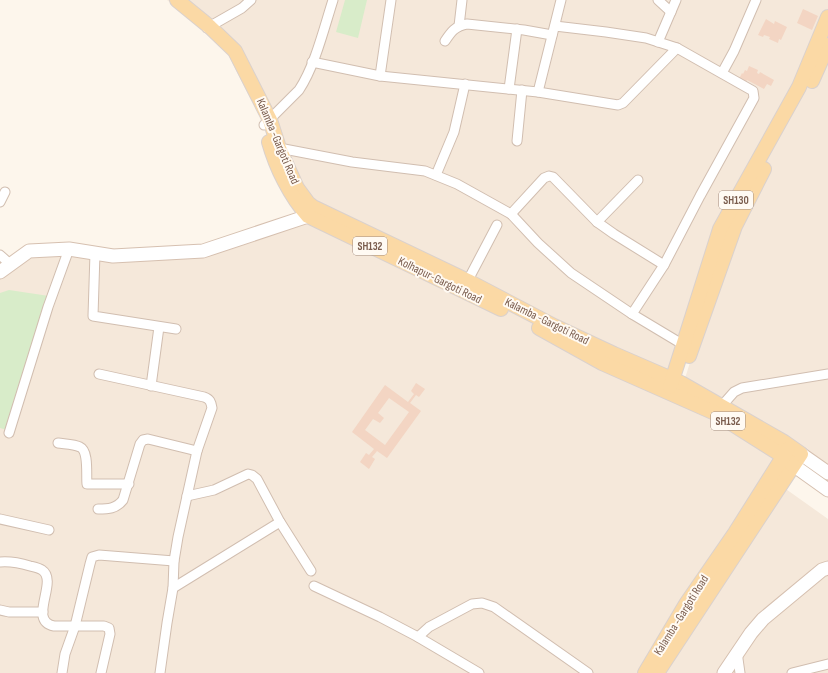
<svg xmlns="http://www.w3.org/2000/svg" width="828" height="673" font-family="'Sofia Sans Condensed',sans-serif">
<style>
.residential{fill:#f5e8da;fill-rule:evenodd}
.green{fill:#d8ecc9}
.building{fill:#f3d5c3;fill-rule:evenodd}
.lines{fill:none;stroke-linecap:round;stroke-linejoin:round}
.street-casing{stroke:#d1beb0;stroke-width:11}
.secondary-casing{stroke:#d6c0b0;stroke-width:15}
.primary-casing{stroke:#dad1cd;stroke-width:16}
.street{stroke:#fff;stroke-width:9}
.secondary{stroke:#fff;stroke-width:13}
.primary{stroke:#fbd9a5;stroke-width:14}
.labels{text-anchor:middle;stroke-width:4;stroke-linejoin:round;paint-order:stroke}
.shield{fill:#fffaf3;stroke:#a28b7f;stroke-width:1}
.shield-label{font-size:11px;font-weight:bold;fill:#7a5c4d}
.street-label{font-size:12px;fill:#7a5c4d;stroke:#fffaf3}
</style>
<rect width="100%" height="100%" fill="#fdf6ec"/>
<path class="residential" d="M 167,0 L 828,0 L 828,492 L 783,457 L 769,477 L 828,519 L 828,673 L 0,673 L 0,272 L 29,251 L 203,251 L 307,216 L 270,146 L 264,125 L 226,51 L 220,44 ZM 719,272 L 679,397 L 667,386 Z"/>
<g class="green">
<path d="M 345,0 L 367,0 L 358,38 L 336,32 Z"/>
<path d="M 9,290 L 49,296 L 7,430 L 0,428 L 0,293 Z"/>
</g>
<g class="building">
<path d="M 803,9 L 818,16 L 812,30 L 797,23 Z"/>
<path d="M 766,19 L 774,24 L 775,21 L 787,27 L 781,40 L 779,39 L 778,43 L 769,39 L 770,37 L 764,35 L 763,37 L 758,35 Z"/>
<path d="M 749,66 L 758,70 L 757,73 L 759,74 L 760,72 L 774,80 L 771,86 L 767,84 L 764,89 L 747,80 L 745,83 L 739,79 L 742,73 L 743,74 L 745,70 L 747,71 Z"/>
<path d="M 416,383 L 425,389 L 419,397 L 416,395 L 410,403 L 421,411 L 387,458 L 377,451 L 372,457 L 375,459 L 369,469 L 360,462 L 366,453 L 369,455 L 374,449 L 352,432 L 385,385 L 408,402 L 414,394 L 411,391 ZM 389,398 L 409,412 L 385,445 L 365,430 L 373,419 L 380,423 L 384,418 L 378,413 Z"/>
</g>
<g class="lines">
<defs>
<g id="street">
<path d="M 658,0 L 671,12"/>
<path d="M 459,26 L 462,0"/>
<path d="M 555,26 L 606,32 L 646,38 L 677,48"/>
<path d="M 207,28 L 242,8 L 251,0"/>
<path d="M 445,41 C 451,32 455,26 467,24 L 524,30 L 552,35"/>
<path d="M 658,42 L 676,0"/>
<path d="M 312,62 L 380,76 L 538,92 L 618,105 L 623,103 L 677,48 L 753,91 L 754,98 L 700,196 L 664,265 L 632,314 L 687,347"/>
<path d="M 722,73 L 734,51 L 756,0"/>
<path d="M 380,76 L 391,0"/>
<path d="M 509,89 L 517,29"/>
<path d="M 538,92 L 561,0"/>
<path d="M 264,125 L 299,90 C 315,66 324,28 333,0"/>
<path d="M 517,141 L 522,90"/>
<path d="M 279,148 L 352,162 L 425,171 L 457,184 L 511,214 L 538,243 L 571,273 L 632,314"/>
<path d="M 436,175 L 454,132 L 465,84"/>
<path d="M 0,202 L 5,192"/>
<path d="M 511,214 L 544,178 L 549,176 L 553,177 L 597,222 L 614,234 L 664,265"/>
<path d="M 597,222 L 638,180"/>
<path d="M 95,253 L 93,316 L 176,329"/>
<path d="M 0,255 L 10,264"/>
<path d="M 466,284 L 497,225"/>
<path d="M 99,374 L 204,397 C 210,399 211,402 212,408 L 197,451 L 178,537 L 174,561 L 173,588 L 167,623 L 160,673"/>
<path d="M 151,386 L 159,327"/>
<path d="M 719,409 L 734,392 L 742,388 L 828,374"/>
<path d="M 9,433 L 48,307 L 69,249"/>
<path d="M 58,443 C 64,444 74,444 80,447 C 89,451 86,475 87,484 L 129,484"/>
<path d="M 187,496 L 214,490 L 248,474 L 252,475 L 257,479 L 280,522 L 311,571"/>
<path d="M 98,509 C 108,509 116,509 123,500 L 140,444 L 143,440 L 148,439 L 197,451"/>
<path d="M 0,519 L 49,530"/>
<path d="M 0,562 C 11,561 20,563 30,566 C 34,567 39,568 42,570 C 59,581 27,621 54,626 L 104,626 L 109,628 L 110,634 L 101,673"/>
<path d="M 314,586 L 380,617 L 418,637 L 479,673"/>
<path d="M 173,588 L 280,522"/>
<path d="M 0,610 L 9,612 L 43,612"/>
<path d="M 418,637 L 429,627 L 472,604 L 482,603 L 494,607 L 588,673"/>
<path d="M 737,652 L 740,673"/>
<path d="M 62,673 L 65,654 L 75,626 L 90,564 L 92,557 L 99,555 L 174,561"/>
<path d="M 792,673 L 828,664"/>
</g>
<g id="secondary">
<path d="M 0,272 L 29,251 L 69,249 L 113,256 L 203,251 L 317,213"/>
<path d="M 801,454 L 828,473"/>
<path d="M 793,465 L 828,490"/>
<path d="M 724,673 L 751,633 L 763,619 L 822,570 L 828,568"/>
</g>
<g id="primary">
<path d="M 177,0 L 210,27 L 235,51 L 270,120 L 279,148 L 297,188 L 308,203 L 313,207 L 468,281 L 554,326 L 614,354 L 681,383 L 784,442 L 801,454 L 657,673"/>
<path d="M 812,81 L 828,45"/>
<path d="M 269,142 C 276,167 290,196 308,216 L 501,309"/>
<path d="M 539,328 L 602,363 L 715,413 L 783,456 L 793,465"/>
<path d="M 689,356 L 735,226 L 764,169"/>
<path d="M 670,387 L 720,229 L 799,87 L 828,17"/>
<path d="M 645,673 L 686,604 L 735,533 L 788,449"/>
</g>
</defs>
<use href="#street" class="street-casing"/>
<use href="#secondary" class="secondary-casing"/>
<use href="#primary" class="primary-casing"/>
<use href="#street" class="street"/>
<use href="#secondary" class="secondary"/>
<use href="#primary" class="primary"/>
</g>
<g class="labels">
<g class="shield">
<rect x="719" y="191" width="34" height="18" rx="3"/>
<rect x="353" y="237" width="34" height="18" rx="3"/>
<rect x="711" y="412" width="34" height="18" rx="3"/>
</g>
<g class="shield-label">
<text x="736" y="204">SH130</text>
<text x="370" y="250">SH132</text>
<text x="728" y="425">SH132</text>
</g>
<g class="street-label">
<text transform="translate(278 141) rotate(67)" y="4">Kalamba -Gargoti Road</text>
<text transform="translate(440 280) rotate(26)" y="4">Kolhapur-Gargoti Road</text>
<text transform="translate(547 321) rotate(26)" y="4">Kalamba -Gargoti Road</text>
<text transform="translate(681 615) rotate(-58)" y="4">Kalamba -Gargoti Road</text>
</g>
</g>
</svg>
